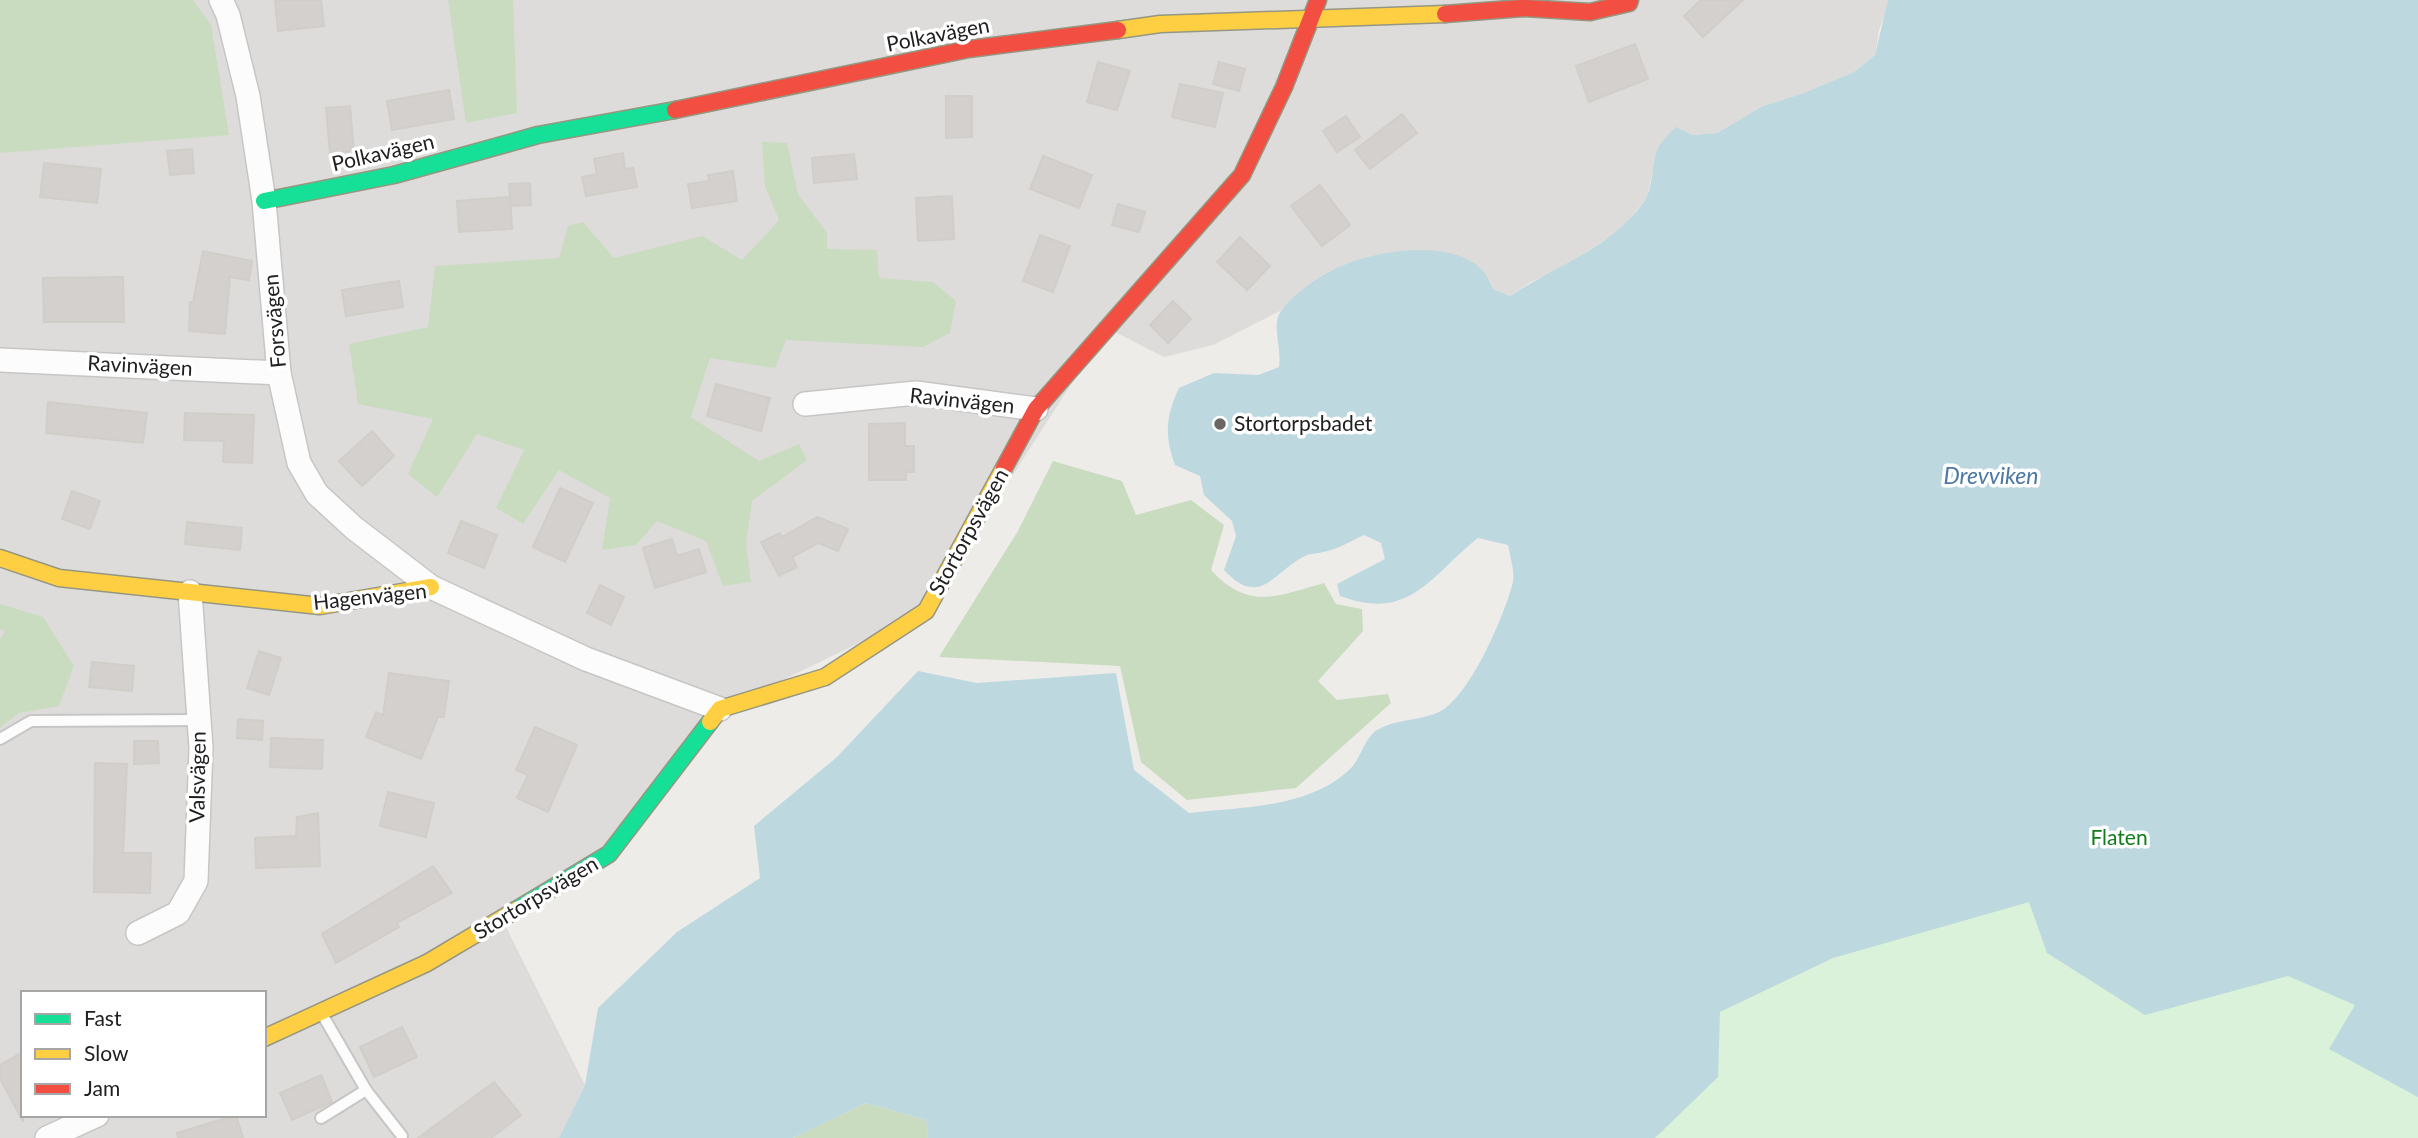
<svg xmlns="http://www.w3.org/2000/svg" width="2418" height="1138" font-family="Lato,sans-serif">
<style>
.residential{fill:#dddcda;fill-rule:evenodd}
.forest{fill:#c9dcc0}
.park{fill:#d9f2d9}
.water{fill:#bed8e0}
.building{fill:#d3d0ce;stroke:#d1ceca;stroke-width:2}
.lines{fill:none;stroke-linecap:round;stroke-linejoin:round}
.lane-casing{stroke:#c7c6c5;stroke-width:14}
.street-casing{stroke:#c7c6c5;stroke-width:26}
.fast-casing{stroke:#959782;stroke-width:19}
.slow-casing{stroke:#959782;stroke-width:19}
.jam-casing{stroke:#959782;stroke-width:19}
.lane{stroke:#fcfcfc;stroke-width:10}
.street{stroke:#fcfcfc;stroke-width:23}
.fast{stroke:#16e098;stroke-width:16}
.slow{stroke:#ffcf43;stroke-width:16}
.jam{stroke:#f24e42;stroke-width:16}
.poi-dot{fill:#686766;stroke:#fff;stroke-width:2.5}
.labels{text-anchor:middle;stroke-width:7;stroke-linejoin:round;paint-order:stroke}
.street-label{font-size:21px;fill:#202020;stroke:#fff}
.poi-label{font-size:21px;fill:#202020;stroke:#fff;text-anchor:start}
.park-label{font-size:21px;fill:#117c1b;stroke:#fff}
.water-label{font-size:23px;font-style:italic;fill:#4d78a5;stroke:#fff}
</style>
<rect width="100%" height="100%" fill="#eeece9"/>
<path class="residential" d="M 0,0 L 1888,0 L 1889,4 L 1879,30 L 1875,55 L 1854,72 L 1801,94 L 1763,106 L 1717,133 L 1692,135 L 1658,147 L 1647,197 L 1622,229 L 1560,269 L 1529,283 L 1510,296 L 1493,289 L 1490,279 L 1433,251 L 1398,253 L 1346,264 L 1324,274 L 1280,311 L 1213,345 L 1164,357 L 1107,328 L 926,611 L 720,710 L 609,854 L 502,919 L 585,1085 L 559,1138 L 0,1138 ZM 23,993 L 264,993 L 264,1115 L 23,1115 Z"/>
<g class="forest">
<path d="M 0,0 L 193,0 L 211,25 L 229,135 L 0,153 Z"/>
<path d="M 448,0 L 513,0 L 517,113 L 466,123 Z"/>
<path d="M 762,142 L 787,143 L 798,194 L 827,233 L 827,249 L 877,250 L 879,278 L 933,282 L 956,301 L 950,333 L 923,347 L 786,340 L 775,368 L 710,358 L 691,417 L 759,461 L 799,444 L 807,460 L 752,501 L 746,544 L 751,582 L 723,586 L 706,541 L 657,521 L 636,545 L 602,550 L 610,498 L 559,470 L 523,524 L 496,508 L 524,450 L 477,434 L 437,497 L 408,474 L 433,419 L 358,404 L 349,344 L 428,327 L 435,266 L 559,258 L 568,226 L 583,222 L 614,258 L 702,236 L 742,260 L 779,220 L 765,186 Z"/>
<path d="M 1053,461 L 1122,481 L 1136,515 L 1191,500 L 1224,525 L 1211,570 C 1249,611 1277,596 1324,583 L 1336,604 L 1362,609 L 1363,631 L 1318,681 L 1337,700 L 1388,694 L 1391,703 L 1296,788 L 1187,800 L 1141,762 L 1120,666 L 939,657 L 1018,531 Z"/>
<path d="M 0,604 L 43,617 L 74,666 L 59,706 L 19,713 L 0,728 L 0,640 L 5,631 L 0,629 Z"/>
<path d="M 866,1103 L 926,1120 L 928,1138 L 793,1138 Z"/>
</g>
<path class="park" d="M 2418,231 L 2418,1138 L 1235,1138 Z"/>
<path class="water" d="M 1888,0 L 2418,0 L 2418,1097 L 2329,1049 L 2355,1005 L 2288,976 L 2145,1015 L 2047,953 L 2029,902 L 1833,958 L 1720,1012 L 1718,1077 L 1655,1138 L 928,1138 L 926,1120 L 866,1103 L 793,1138 L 559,1138 L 585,1085 L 598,1008 L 677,932 L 760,878 L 754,826 L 837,757 L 918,671 L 977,683 L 1116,673 L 1134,770 L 1189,813 C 1242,807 1310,808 1350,769 C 1361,759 1364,738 1377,730 C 1396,719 1417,721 1437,713 C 1469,700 1505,614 1513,582 C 1515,572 1510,556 1508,545 L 1478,538 C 1429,577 1410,622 1340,596 L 1337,584 L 1385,559 L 1381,543 L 1364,535 C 1351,541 1338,549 1323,552 C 1318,554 1312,553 1307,555 C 1274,570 1261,610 1224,570 L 1236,536 L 1232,521 L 1204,495 L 1200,476 L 1175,465 C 1164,436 1166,415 1179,388 L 1214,373 L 1258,375 L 1279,367 C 1282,348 1271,324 1281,311 C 1295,292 1324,272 1346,264 C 1386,248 1477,235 1493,289 L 1510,296 C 1556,265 1613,248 1645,200 C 1654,185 1651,164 1658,148 C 1662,140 1670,133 1676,127 L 1692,135 L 1717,133 L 1763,106 L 1801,94 L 1854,72 L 1875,55 Z"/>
<g class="building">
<path d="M 275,0 L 321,0 L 324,26 L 278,31 Z"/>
<path d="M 1701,0 L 1743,0 L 1703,37 L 1684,16 Z"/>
<path d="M 1635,44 L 1648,79 L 1589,102 L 1576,66 Z"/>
<path d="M 1098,62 L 1130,71 L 1117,110 L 1087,102 Z"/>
<path d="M 1219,62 L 1245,69 L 1239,91 L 1213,84 Z"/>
<path d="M 1180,84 L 1223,93 L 1215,127 L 1172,117 Z"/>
<path d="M 449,90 L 454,119 L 392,130 L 387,101 Z"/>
<path d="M 946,96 L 972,96 L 972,137 L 946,138 Z"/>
<path d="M 350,106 L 354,151 L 330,153 L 326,108 Z"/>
<path d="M 1402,114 L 1417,133 L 1370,169 L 1355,150 Z"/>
<path d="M 1346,116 L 1360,137 L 1337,152 L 1323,131 Z"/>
<path d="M 192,149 L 194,173 L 170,175 L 167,151 Z"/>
<path d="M 623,153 L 625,169 L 633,168 L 637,187 L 586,196 L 582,177 L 597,174 L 594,159 Z"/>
<path d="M 854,154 L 857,179 L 814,183 L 812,158 Z"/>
<path d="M 1043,156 L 1092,175 L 1079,208 L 1030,189 Z"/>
<path d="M 44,163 L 101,169 L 97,203 L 40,197 Z"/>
<path d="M 733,171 L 737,201 L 692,208 L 688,184 L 709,181 L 708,175 Z"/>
<path d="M 530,183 L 531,205 L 511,206 L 510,198 L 512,229 L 459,232 L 457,201 L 510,197 L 509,184 Z"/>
<path d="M 1320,185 L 1350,225 L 1322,246 L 1291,206 Z"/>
<path d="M 952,196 L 954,239 L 918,241 L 916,198 Z"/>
<path d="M 1118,204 L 1145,212 L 1139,232 L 1112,225 Z"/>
<path d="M 1040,235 L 1070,246 L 1053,292 L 1023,281 Z"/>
<path d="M 1240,237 L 1270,266 L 1247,290 L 1217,262 Z"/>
<path d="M 203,251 L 252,261 L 249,280 L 230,277 L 225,334 L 189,331 L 190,302 L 193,302 Z"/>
<path d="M 123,277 L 124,322 L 44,322 L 43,278 Z"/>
<path d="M 399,281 L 403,307 L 346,316 L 342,290 Z"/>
<path d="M 1173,301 L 1191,319 L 1168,343 L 1150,325 Z"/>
<path d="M 716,384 L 770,398 L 761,431 L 707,416 Z"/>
<path d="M 48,402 L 147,413 L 143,443 L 46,433 Z"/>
<path d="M 185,413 L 254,415 L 252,463 L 223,462 L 224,441 L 184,440 Z"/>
<path d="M 905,423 L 905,446 L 914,446 L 914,472 L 906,472 L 906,480 L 869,480 L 869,424 Z"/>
<path d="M 372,431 L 394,456 L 362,486 L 339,461 Z"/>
<path d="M 560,488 L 593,503 L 565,562 L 533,547 Z"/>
<path d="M 72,491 L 100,501 L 90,529 L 62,519 Z"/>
<path d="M 817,517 L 848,529 L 838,551 L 818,543 L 792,557 L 797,567 L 779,576 L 761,542 L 780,533 L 782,537 Z"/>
<path d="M 461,521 L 497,535 L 484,568 L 448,553 Z"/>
<path d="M 187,522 L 242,528 L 240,550 L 185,544 Z"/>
<path d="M 672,539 L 677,556 L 699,549 L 706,572 L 655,588 L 643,548 Z"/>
<path d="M 600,585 L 624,597 L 611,625 L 587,613 Z"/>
<path d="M 259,651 L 281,658 L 269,695 L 247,688 Z"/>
<path d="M 92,662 L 134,666 L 132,691 L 89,687 Z"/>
<path d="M 389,673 L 449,681 L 444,717 L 438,717 L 421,759 L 366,737 L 376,712 L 383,715 Z"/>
<path d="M 238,719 L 263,721 L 262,740 L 237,738 Z"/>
<path d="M 535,727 L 577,745 L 548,812 L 517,798 L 528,775 L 516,770 Z"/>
<path d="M 271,738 L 323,740 L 322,769 L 270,767 Z"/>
<path d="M 134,741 L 158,741 L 159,763 L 134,764 Z"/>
<path d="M 95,763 L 127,764 L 123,853 L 151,853 L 150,893 L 94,892 Z"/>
<path d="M 388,792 L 434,803 L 426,837 L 380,826 Z"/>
<path d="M 318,813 L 320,866 L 256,868 L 255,838 L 296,836 L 297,817 Z"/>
<path d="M 433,866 L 452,893 L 397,923 L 399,927 L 336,963 L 322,934 Z"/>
<path d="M 402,1027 L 417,1057 L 374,1077 L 360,1047 Z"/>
<path d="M 23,1052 L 23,1122 L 0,1078 L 0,1065 Z"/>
<path d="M 321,1075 L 332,1102 L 292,1120 L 280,1093 Z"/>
<path d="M 494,1082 L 521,1115 L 491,1138 L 418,1138 Z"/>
<path d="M 236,1115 L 243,1138 L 178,1138 L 177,1133 Z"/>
</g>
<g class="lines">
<defs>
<g id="lane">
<path d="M 0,739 L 31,721 L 199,720"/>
<path d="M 322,1014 L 366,1090 L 402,1136"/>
<path d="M 321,1118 L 366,1090"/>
</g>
<g id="street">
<path d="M 221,0 L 228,15 L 248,96 L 264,201 L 279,373 L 299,463 L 317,494 L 354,528 L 431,587 L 586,659 L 720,709"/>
<path d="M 0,360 L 279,373"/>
<path d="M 805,404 L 916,393 L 1036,409"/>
<path d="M 138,933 L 178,913 L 196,881 L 201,748 L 190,592"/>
<path d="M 47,1138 L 97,1115"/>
</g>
<g id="fast">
<path d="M 264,201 L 394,175 L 538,135 L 675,110"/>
<path d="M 516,910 L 609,854 L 710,722"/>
</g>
<g id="slow">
<path d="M 1118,30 L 1160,24 L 1445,14"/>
<path d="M 0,558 L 59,578 L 320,606 L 431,587"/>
<path d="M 710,722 L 720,709 L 825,677 L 926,611 L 1004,468"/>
<path d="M 264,1038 L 427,963 L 516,910"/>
</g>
<g id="jam">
<path d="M 1445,14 L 1523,8 L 1590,12 L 1629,3 L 1630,0"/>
<path d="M 675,110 L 969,49 L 1118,30"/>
<path d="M 1004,468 L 1036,409 L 1242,175 L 1284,87 L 1318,0"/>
</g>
</defs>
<use href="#lane" class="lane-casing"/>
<use href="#street" class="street-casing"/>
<use href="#fast" class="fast-casing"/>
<use href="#slow" class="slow-casing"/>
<use href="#jam" class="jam-casing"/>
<use href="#lane" class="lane"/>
<use href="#street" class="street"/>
<use href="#fast" class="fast"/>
<use href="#slow" class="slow"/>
<use href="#jam" class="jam"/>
</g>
<circle class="poi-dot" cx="1220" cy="424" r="7"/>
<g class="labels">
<g class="street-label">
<text transform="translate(938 35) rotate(-11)" y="7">Polkavägen</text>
<text transform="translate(383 153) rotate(-13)" y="7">Polkavägen</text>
<text transform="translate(275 321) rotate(-95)" y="7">Forsvägen</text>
<text transform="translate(140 366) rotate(3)" y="7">Ravinvägen</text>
<text transform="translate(962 401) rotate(6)" y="7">Ravinvägen</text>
<text transform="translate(969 532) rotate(-61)" y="7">Stortorpsvägen</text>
<text transform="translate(370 597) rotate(-6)" y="7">Hagenvägen</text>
<text transform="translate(198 777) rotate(-89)" y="7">Valsvägen</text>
<text transform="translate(536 898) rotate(-31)" y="7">Stortorpsvägen</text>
</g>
<g class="poi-label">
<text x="1234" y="431">Stortorpsbadet</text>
</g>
<g class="park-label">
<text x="2119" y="845">Flaten</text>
</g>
<g class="water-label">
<text x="1991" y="484">Drevviken</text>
</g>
</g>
<rect x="21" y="991" width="245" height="126" fill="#ffffff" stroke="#a6a6a6" stroke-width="2"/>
<rect x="35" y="1014" width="35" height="10" fill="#16e098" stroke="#a6a6a6" stroke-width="2"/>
<text x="84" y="1026" font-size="21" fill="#202020">Fast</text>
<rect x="35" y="1049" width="35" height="10" fill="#ffcf43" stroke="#a6a6a6" stroke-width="2"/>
<text x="84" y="1061" font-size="21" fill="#202020">Slow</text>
<rect x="35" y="1084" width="35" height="10" fill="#f24e42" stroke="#a6a6a6" stroke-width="2"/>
<text x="84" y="1096" font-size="21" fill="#202020">Jam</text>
</svg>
